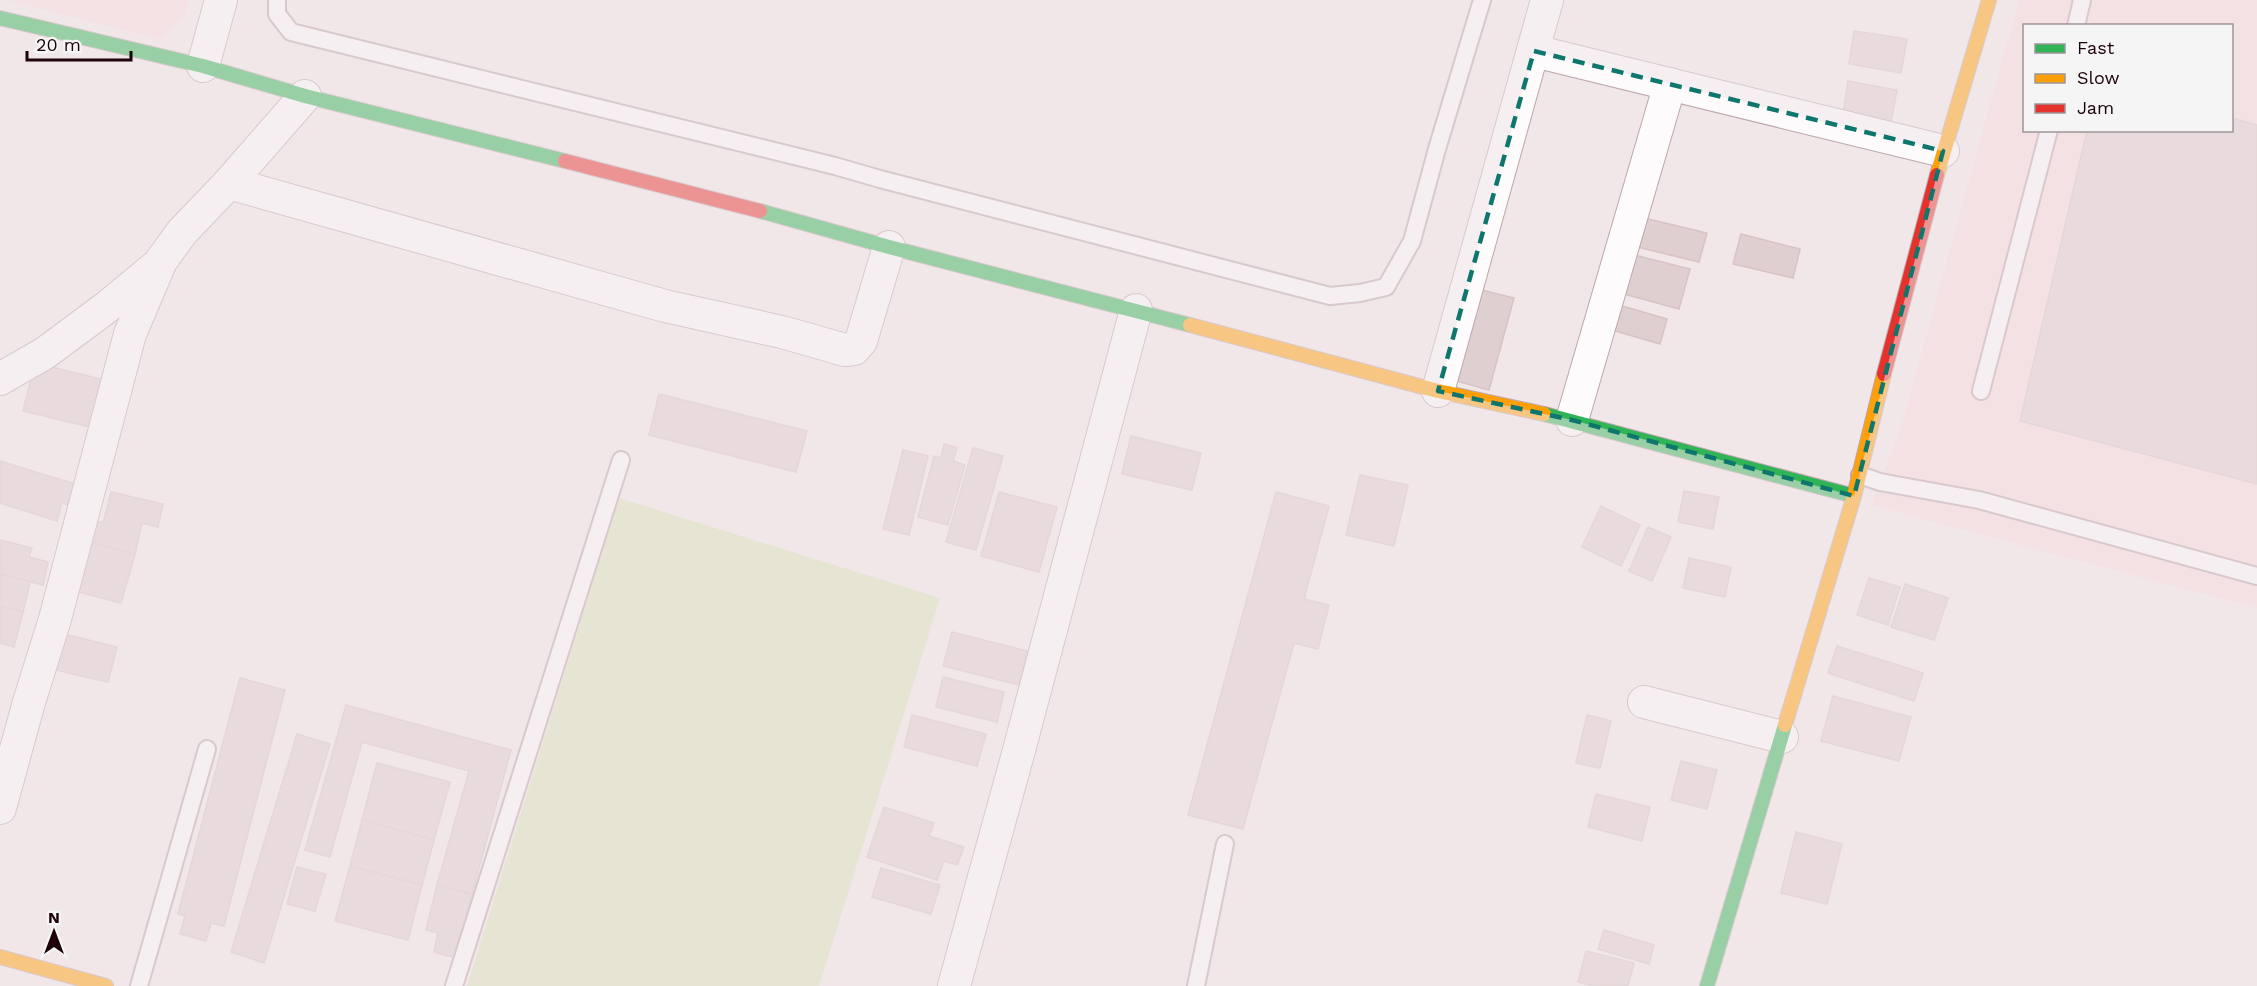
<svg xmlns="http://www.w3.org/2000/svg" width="2257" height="986" font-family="'Work Sans',sans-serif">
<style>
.built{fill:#f8dce1;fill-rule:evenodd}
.green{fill:#dae4bd}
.building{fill:#e0cfd0;stroke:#d8c3c3;stroke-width:1.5}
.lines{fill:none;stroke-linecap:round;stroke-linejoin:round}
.lane-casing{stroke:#bca7ac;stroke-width:20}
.street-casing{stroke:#bca7ac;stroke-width:34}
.fast-casing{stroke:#bca7ac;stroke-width:16}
.slow-casing{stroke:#bca7ac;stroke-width:16}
.jam-casing{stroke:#bca7ac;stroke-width:16}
.lane{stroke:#fdfbfc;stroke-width:16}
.street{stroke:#fdfbfc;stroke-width:32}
.fast{stroke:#30b455;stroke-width:14}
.slow{stroke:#ff9f0a;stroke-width:14}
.jam{stroke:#e5322d;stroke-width:14}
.marked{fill:none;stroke:#0f766e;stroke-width:4.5;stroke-dasharray:12 8;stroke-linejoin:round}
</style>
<rect width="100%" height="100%" fill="#f1e6e8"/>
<g class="built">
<path d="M 9,0 L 189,0 L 186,13 L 161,40 Z"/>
<path d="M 2019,0 L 2257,0 L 2257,608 L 1871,505 L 1901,428 ZM 2024,26 L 2232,26 L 2232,130 L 2024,130 Z"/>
</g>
<path class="green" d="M 619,498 L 940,598 L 819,986 L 467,986 Z"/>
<g class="building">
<path d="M 1854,31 L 1907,39 L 1901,73 L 1849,64 Z"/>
<path d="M 1848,81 L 1897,90 L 1891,122 L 1843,114 Z"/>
<path d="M 2232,118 L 2257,125 L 2257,484 L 2020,421 L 2087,130 L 2232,130 Z"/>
<path d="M 1644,218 L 1707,233 L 1699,262 L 1637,247 Z"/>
<path d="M 1741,234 L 1800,249 L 1793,278 L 1733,264 Z"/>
<path d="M 1634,255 L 1690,269 L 1679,309 L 1624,294 Z"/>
<path d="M 1470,287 L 1514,298 L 1489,390 L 1446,378 Z"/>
<path d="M 1612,303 L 1667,319 L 1660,344 L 1605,328 Z"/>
<path d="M 35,363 L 101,379 L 90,427 L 23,411 Z"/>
<path d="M 659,394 L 807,431 L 796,472 L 649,435 Z"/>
<path d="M 1131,436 L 1201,453 L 1192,490 L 1122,474 Z"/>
<path d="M 944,444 L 957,448 L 953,461 L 965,465 L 948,525 L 918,517 L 934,456 L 941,458 Z"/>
<path d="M 973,448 L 1003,456 L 976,550 L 946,542 Z"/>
<path d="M 903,450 L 928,456 L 909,535 L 883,529 Z"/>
<path d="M 0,461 L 75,484 L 68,505 L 62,503 L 57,521 L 0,503 Z"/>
<path d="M 1360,475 L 1408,485 L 1394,546 L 1346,535 Z"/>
<path d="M 1684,491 L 1719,497 L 1713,529 L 1678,522 Z"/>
<path d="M 111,492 L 163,504 L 158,527 L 142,523 L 135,554 L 85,541 L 90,519 L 103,523 Z"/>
<path d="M 999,492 L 1057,507 L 1039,572 L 981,556 Z"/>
<path d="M 1276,492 L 1329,506 L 1304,599 L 1329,605 L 1318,649 L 1294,643 L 1243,829 L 1188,815 Z"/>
<path d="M 1601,506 L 1640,525 L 1621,566 L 1582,547 Z"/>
<path d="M 1648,527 L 1671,537 L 1652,581 L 1629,571 Z"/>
<path d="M 0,540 L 32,548 L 29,557 L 48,562 L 43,585 L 0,574 Z"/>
<path d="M 85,541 L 135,554 L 121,603 L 71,590 Z"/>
<path d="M 1689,558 L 1731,567 L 1725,597 L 1683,588 Z"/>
<path d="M 0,574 L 30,582 L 23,612 L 0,606 Z"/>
<path d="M 1869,578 L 1900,587 L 1888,625 L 1857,615 Z"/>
<path d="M 1905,584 L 1948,598 L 1934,640 L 1891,627 Z"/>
<path d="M 0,606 L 23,612 L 14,647 L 0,643 Z"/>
<path d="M 56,632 L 117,647 L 108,682 L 47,668 Z"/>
<path d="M 952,632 L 1027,651 L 1019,685 L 943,666 Z"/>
<path d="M 1837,646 L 1923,673 L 1914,701 L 1828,673 Z"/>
<path d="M 943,677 L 1004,692 L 997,722 L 936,707 Z"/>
<path d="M 240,678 L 285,690 L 224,926 L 211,923 L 206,941 L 180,934 L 185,916 L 178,914 Z"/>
<path d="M 1833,696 L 1911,717 L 1899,761 L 1821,741 Z"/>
<path d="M 346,705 L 511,750 L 472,894 L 437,885 L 469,771 L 362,742 L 330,857 L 305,850 Z"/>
<path d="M 912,715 L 986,734 L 977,766 L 904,747 Z"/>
<path d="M 1587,715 L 1611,721 L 1600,768 L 1576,763 Z"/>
<path d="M 297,734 L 330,744 L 264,963 L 231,952 Z"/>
<path d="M 1681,761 L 1717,770 L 1707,809 L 1671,800 Z"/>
<path d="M 377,763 L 450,782 L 434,840 L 362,820 Z"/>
<path d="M 1596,794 L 1650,807 L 1642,841 L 1588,827 Z"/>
<path d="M 884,807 L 934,823 L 929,836 L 964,847 L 957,865 L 944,861 L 937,880 L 867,857 Z"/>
<path d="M 362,820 L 434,840 L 422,885 L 350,866 Z"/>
<path d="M 1796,832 L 1842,844 L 1827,904 L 1781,893 Z"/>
<path d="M 350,866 L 422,885 L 408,940 L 335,921 Z"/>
<path d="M 297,867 L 326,874 L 315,911 L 287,904 Z"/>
<path d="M 881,868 L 940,885 L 931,914 L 872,897 Z"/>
<path d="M 437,885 L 472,894 L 456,958 L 434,952 L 438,933 L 426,930 Z"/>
<path d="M 1604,930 L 1654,945 L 1649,964 L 1598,949 Z"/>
<path d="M 1586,951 L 1634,963 L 1628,986 L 1593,986 L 1578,982 Z"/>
</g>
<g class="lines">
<defs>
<g id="lane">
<path d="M 277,0 L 277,14 L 291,32 L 835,166 L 880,179 L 1330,296 L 1360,293 L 1386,287 L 1412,241 L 1437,149 L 1482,0"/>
<path d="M 2076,26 L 2082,0"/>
<path d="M 1981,391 L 2049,130"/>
<path d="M 1860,475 L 1880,482 L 1979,500 L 2257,576"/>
<path d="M 139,986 L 207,749"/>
<path d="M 454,986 L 621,460"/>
<path d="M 1196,986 L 1225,844"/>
</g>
<g id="street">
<path d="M 1534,51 L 1943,151"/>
<path d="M 203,66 L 221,0"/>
<path d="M 229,183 L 665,306 L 782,332 L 845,350 L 854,349 L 861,341 L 889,247"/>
<path d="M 0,379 L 45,353 L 107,307 L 154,268"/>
<path d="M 1438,391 L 1547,0"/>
<path d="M 1572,420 L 1670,84"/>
<path d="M 1644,702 L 1782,737"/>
<path d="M 0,808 L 29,702 L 55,619 L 130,334 L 161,261 L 182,232 L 229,183 L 305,96"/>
<path d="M 954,986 L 1018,754 L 1136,310"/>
</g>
<g id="fast">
<path d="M 0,18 L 203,66 L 305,96 L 565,161"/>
<path d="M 760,211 L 889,247 L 1190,325"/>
<path d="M 1544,414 L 1854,496"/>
<path d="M 1707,986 L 1785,725"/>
</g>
<g id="slow">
<path d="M 1937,175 L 1989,0"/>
<path d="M 1190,325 L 1438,391 L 1544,414"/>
<path d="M 1785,725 L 1854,496 L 1884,374"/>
<path d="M 0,957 L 106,986"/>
</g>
<g id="jam">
<path d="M 565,161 L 760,211"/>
<path d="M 1884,374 L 1937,175"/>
</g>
</defs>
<use href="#lane" class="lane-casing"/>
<use href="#street" class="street-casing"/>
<use href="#fast" class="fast-casing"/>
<use href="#slow" class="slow-casing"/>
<use href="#jam" class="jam-casing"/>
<use href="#lane" class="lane"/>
<use href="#street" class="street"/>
<use href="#fast" class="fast"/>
<use href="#slow" class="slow"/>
<use href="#jam" class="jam"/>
</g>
<path d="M0 0H2257V986H0ZM 1534,51 L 1943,151 L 1854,496 L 1572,420 L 1438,391 Z" fill="#f1e6e8" fill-opacity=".55" fill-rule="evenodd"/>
<path class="marked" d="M 1534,51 L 1943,151 L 1854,496 L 1572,420 L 1438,391 Z"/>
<rect x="2023" y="24" width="210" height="108" fill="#f5f5f5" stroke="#9f9497" stroke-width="1.5"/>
<rect x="2035" y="44" width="30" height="9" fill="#30b455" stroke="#9f9497" stroke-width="1.5"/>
<text x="2077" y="54" font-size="18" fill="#1e0209">Fast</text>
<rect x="2035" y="74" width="30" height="9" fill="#ff9f0a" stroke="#9f9497" stroke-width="1.5"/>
<text x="2077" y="84" font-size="18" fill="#1e0209">Slow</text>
<rect x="2035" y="104" width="30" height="9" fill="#e5322d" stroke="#9f9497" stroke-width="1.5"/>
<text x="2077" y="114" font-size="18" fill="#1e0209">Jam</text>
<g transform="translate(54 932)" stroke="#f5f5f5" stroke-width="4.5" paint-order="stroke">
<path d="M0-4.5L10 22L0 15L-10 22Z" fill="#1e0209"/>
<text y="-9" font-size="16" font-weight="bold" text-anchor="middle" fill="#1e0209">N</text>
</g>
<path d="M27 51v9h104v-9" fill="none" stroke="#1e0209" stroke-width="3"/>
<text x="36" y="51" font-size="18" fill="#1e0209" stroke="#f5f5f5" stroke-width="4.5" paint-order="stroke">20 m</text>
</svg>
